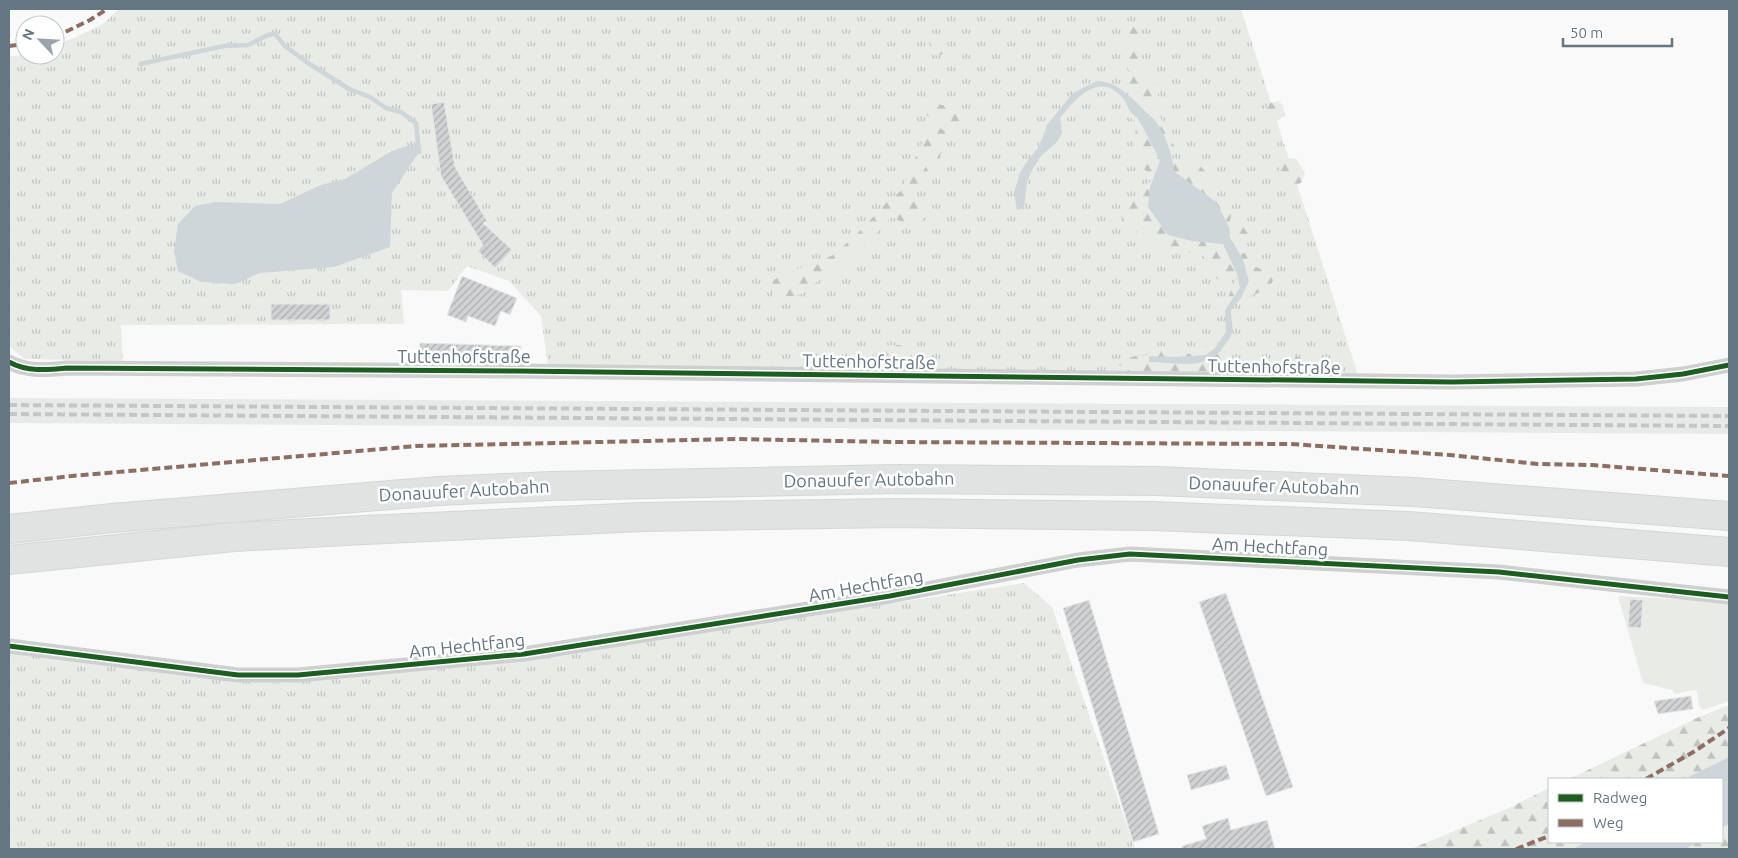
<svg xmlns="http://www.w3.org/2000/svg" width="1738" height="858" font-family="Ubuntu,sans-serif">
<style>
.built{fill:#e8e9e9}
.grass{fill:url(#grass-tufts)}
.forest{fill:url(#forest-firs)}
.park{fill:#e8ebe6}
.water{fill:#ced6d9}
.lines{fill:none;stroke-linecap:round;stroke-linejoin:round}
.stream{stroke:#ced6d9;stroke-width:4.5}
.building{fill:url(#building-hatch);stroke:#e8e8e8}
.highway-casing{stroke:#d5d6d6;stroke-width:30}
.street{stroke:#cecfd0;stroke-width:15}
.highway{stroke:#e1e2e2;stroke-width:28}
.rail{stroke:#c3c5c6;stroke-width:4;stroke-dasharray:8 4;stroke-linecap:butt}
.quiet{stroke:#8d6e63;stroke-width:4;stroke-dasharray:8 4;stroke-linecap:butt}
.cycleway-casing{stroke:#fff;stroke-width:8}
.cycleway{stroke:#1b5e20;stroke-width:5}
.labels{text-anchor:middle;stroke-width:5;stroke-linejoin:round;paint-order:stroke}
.street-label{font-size:18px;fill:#657683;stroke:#fff}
</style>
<defs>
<pattern id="grass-tufts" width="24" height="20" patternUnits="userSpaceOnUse" patternTransform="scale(1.25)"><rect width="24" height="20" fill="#e8ebe6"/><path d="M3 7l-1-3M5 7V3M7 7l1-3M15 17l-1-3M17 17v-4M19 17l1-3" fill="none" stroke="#c0c3c0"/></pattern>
<pattern id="forest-firs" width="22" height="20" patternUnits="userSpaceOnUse" patternTransform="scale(1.25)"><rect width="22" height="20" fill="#e8ebe6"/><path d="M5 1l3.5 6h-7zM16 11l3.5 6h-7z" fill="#c0c3c0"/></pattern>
<pattern id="building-hatch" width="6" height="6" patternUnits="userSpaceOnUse" patternTransform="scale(1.25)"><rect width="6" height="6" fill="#d0d2d3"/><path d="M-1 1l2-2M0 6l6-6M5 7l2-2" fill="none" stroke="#acafb1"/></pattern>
</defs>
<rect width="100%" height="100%" fill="#f9f9f9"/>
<path class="built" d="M 9,398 L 1729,407 L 1729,434 L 9,423 Z"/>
<g class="grass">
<path d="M 119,9 L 1241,9 L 1358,375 L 548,366 L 541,316 L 509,281 L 467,266 L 448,291 L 401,290 L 404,324 L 121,325 L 123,361 L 25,359 L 9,346 L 9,57 L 25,54 L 55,55 L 55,45 L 72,39 L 103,24 Z"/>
<path d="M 1024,583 L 1052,607 L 1135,849 L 9,849 L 9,652 L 208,677 L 280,683 L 444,669 L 646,641 Z"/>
</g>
<g class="forest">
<path d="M 1126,27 L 1134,27 L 1143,36 L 1142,42 L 1144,48 L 1141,55 L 1145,66 L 1136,72 L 1129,71 C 1125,62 1124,57 1129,48 C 1123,42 1121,34 1126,27 Z"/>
<path d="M 934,34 C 942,38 948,40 949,49 L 946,53 L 937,56 C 931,50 929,46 929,38 Z"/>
<path d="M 1127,74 L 1146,78 L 1159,84 L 1160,89 L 1153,108 L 1165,124 L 1171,128 L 1169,132 L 1175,149 C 1172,153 1171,157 1175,161 C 1179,160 1184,158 1187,159 C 1201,162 1215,180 1212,193 C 1221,203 1234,205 1230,221 L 1233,224 L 1239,222 L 1251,237 L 1249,242 L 1246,244 L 1236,241 L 1234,242 L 1239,252 L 1248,254 L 1247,265 C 1256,265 1268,272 1273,280 C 1269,294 1249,293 1239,303 L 1228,297 L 1237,278 L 1221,282 L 1215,277 L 1214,269 L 1221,264 C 1211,262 1210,265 1203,256 C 1196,256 1193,254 1187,252 C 1168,248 1154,256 1146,234 L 1137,233 L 1134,224 L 1122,221 L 1120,206 L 1135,200 L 1137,190 L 1143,190 L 1150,181 L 1155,183 L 1149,198 L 1145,202 L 1168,235 L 1187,240 L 1157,182 L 1146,179 L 1148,172 L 1142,168 L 1140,153 L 1134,150 C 1133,140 1137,131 1136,122 L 1124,113 L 1124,100 L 1129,93 L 1122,90 L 1124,77 Z"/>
<path d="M 928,98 L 941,105 L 949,105 L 956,109 L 960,116 L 960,125 L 954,132 L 945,132 L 948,137 L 939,158 L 927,163 L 926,167 L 931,176 L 930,187 L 921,189 L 912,185 L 906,194 C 921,205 926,201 923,222 L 912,227 L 892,217 L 866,244 L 841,267 L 813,284 L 808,290 L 796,296 L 773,297 L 771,281 L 802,267 L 808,267 L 833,255 L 856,235 L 891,198 L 901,191 L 928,129 L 940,128 L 944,131 C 942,119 931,119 923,113 Z"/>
<path d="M 1279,101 L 1283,106 L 1285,115 L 1269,127 L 1264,123 L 1262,111 L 1271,103 Z"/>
<path d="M 1289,158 L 1296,159 L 1305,173 L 1301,183 C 1282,191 1275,176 1281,160 Z"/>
<path d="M 1211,343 L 1224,344 L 1232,351 L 1229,365 L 1221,374 L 1135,373 L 1114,363 L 1138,355 L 1145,356 L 1155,348 L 1165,348 L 1172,352 L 1179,354 L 1203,353 L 1202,348 Z"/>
<path d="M 889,345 L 899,345 L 911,350 L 914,368 L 908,377 L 870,370 C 873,357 877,351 889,345 Z"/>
<path d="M 1290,355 C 1299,356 1305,359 1309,367 L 1307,373 L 1297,375 L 1285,365 L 1284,360 Z"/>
<path d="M 1729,705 L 1729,757 L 1684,779 L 1569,779 L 1699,717 Z"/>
<path d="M 1549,788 L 1549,842 L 1585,842 L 1573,849 L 1411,849 L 1509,808 Z"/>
<path d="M 1729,824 L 1729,849 L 1686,849 L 1697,842 L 1722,842 L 1722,828 Z"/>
</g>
<path class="park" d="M 1618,596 L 1729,602 L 1729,701 L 1703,710 L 1699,706 L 1697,691 L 1695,690 L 1675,694 L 1672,690 L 1643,683 Z"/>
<g class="water">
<path d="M 1097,81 C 1116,81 1130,96 1143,109 C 1147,114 1153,117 1157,123 C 1165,134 1173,157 1174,171 L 1216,202 L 1229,227 L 1230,238 L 1233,242 L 1243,260 L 1249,281 L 1241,298 L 1231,310 C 1230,318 1235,327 1231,336 C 1229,340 1226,342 1224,346 C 1208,372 1175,362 1149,362 L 1149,356 L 1174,357 L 1206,355 L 1215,348 L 1226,332 L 1225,310 L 1240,288 L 1237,274 L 1223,244 L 1192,241 L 1168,235 L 1148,207 L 1150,187 L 1160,161 C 1153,147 1146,132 1138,119 C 1136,116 1132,114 1130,111 C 1127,106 1126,101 1122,97 C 1099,71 1075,99 1060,118 L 1062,133 L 1057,142 L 1041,156 L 1032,170 L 1027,182 L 1024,208 L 1017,210 L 1014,193 L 1020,173 L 1024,166 L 1040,145 L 1047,125 L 1073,93 Z"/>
<path d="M 417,143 L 419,152 L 392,193 L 390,247 L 334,267 L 260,273 L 235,284 L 201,282 L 178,271 L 174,251 L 178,224 L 195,206 L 216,202 L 280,204 L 321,185 L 345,179 L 392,151 Z"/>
<path d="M 1729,757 L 1729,824 L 1722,828 L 1722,779 L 1684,779 Z"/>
<path d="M 1585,842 L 1697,842 L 1686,849 L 1573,849 Z"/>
</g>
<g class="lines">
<path class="stream" d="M 140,64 L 224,46 L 248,45 L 268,35 L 275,34 L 285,46 L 308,63 L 349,89 L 370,97 L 386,108 L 401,112 L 416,123 L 419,152"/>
</g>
<g class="building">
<path d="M 444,102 L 455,167 L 487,221 L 483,223 L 512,250 L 495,268 L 478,251 L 483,245 L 441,176 L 431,104 Z"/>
<path d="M 462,276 L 517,298 L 510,315 L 501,311 L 495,326 L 468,316 L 466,322 L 447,315 Z"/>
<rect x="271" y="304" width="59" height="16"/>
<path d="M 420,343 L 521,346 L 520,362 L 419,358 Z"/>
<path d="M 1226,593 L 1293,787 L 1266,796 L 1199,602 Z"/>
<path d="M 1630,599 L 1643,600 L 1641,628 L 1628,627 Z"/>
<path d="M 1089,600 L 1159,834 L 1133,842 L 1063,608 Z"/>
<path d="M 1691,696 L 1693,709 L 1658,714 L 1654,701 Z"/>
<path d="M 1226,765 L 1230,779 L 1191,790 L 1187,775 Z"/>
<path d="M 1228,818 L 1231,830 L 1267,820 L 1275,849 L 1182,849 L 1182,846 L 1206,839 L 1202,826 Z"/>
</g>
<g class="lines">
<defs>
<g id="highway">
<path d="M 9,529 L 112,518 L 439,491 L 551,486 L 897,479 L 1157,481 L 1414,492 L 1729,516"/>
<path d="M 9,560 L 234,537 L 365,530 L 642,517 L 896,513 L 1153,516 L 1408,526 L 1729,552"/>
</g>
</defs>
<use href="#highway" class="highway-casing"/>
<g class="street">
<path d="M 9,362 C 27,372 47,370 67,368 L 516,371 L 1452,382 L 1636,379 L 1683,374 L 1729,365"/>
<path d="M 9,646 L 238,675 L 298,675 L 524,654 L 890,596 L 1078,560 L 1130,554 L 1499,572 L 1729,597"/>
</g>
<use href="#highway" class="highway"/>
<g class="rail">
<path d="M 9,405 L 1729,416"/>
<path d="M 9,414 L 1729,426"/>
</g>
<g class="quiet">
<path d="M 55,37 L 90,20 L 107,9"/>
<path d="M 9,46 L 25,44"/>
<path d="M 9,483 L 72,476 L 416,446 L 738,439 L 891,442 L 1291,444 L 1450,455 L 1538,464 L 1592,465 L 1729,476"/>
<path d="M 1646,779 L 1695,751 L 1729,728"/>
<path d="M 1516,849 L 1549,836"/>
</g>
<defs>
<g id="cycleway">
<path d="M 9,362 C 27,372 47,370 67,368 L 516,371 L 1452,382 L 1636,379 L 1683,374 L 1729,365"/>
<path d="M 9,646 L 238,675 L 298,675 L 524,654 L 890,596 L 1078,560 L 1130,554 L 1499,572 L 1729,597"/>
</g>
</defs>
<use href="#cycleway" class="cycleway-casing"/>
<use href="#cycleway" class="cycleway"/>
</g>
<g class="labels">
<g class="street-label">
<text x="464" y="363">Tuttenhofstraße</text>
<text transform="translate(869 362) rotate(1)" y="6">Tuttenhofstraße</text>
<text transform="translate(1274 367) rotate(1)" y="6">Tuttenhofstraße</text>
<text transform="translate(869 480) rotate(-1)" y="6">Donauufer Autobahn</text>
<text transform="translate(1274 486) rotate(2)" y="6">Donauufer Autobahn</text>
<text transform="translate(464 491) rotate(-3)" y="6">Donauufer Autobahn</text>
<text transform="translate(1270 547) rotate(3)" y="6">Am Hechtfang</text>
<text transform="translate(866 586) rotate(-10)" y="6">Am Hechtfang</text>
<text transform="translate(467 646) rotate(-6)" y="6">Am Hechtfang</text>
</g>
</g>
<rect width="1738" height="858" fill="none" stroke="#657683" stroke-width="20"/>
<rect x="1548" y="778" width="175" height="65" fill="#ffffff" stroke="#c1c8cd"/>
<rect x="1558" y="794" width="25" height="8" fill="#1b5e20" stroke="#c1c8cd"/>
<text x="1593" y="803" font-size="15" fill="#657683">Radweg</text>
<rect x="1558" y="819" width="25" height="8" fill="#8d6e63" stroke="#c1c8cd"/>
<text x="1593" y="828" font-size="15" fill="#657683">Weg</text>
<g transform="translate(40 40) rotate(295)"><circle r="24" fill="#ffffff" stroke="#c1c8cd"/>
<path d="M0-4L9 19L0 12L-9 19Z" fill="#99a4ac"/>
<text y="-8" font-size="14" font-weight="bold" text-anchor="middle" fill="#657683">N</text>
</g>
<path d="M1563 38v8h109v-8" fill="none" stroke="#657683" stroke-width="2.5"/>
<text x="1570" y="38" font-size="15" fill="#657683" stroke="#ffffff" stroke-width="4" paint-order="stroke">50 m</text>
</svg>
